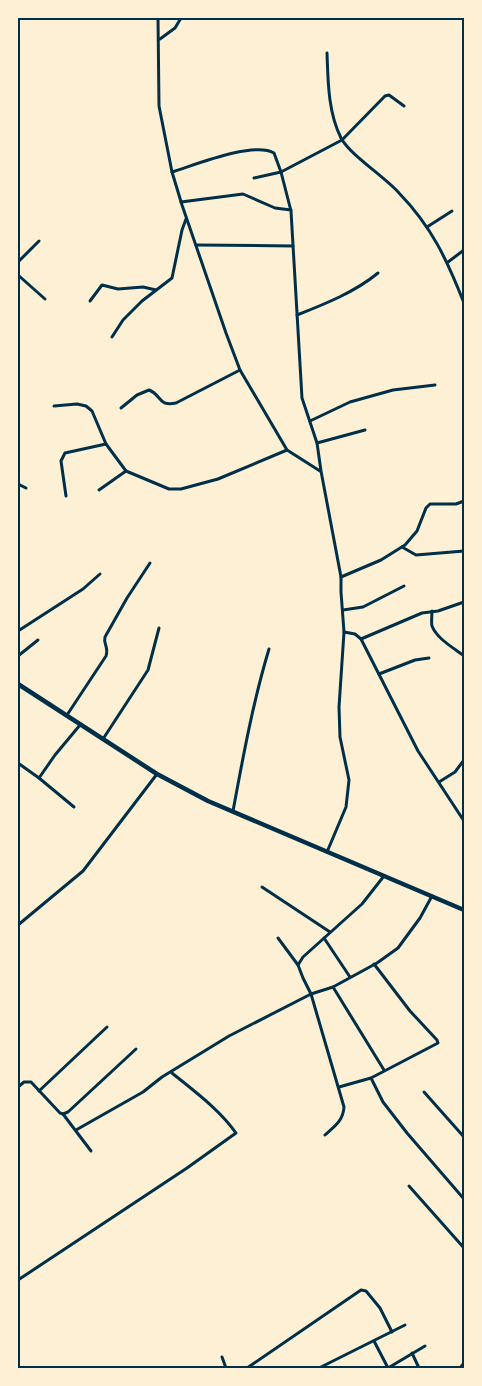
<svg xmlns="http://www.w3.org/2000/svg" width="482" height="1386" font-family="Lato,sans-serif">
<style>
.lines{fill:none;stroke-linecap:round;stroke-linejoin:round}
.minor{stroke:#003049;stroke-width:3}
.secondary{stroke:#003049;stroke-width:4.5}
.neatline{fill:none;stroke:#003049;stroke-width:2}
</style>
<rect width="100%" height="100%" fill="#fdf0d5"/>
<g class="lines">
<g class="minor">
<path d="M 158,18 L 159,106 L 172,172 L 182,205 L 226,333 L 240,370 L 287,450 L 320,471"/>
<path d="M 160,39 L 175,28 L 181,18"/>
<path d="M 327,53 C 328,81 328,112 341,138 C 350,155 385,177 399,193 C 432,227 447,260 464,303"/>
<path d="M 172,172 C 195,165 254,141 274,153 L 281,172 L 254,178"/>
<path d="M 181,202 L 243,194 L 275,208 L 291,210"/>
<path d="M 427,227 L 452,211"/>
<path d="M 196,245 L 293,246"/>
<path d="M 18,262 L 39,241"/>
<path d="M 448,262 L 464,250"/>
<path d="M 18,275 L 45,299"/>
<path d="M 90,301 L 102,285 L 118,289 L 143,287 L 156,290"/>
<path d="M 297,315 C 325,304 355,292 378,273"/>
<path d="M 112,337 L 123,320 L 142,301 L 172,278 L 182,230 L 186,219"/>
<path d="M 54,406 L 77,404 L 86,406 L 92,411 L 106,444 L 126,471 L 169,489 L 181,489 L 218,479 L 287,450"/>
<path d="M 121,408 L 137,395 L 149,390 C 162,395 158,407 176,403 L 240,370"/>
<path d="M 310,421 L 350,402 L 393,390 L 435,385"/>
<path d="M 18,423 L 18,422"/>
<path d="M 317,443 L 365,430"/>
<path d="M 18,484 L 26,488"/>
<path d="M 99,490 L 126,471"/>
<path d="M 66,496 L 61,461 L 65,453 L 106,444"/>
<path d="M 402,547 L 416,555 L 464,551"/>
<path d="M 341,577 L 381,560 L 405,545 L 417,531 L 426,508 L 430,504 L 456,504 L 464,501"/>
<path d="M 343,610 L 363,607 L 404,586"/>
<path d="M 432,611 C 432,616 431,622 432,626 C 437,639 454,648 464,656"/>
<path d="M 18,631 L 83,589 L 100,574"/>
<path d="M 344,632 L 355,634 L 361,639 L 418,751 L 464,821"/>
<path d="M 361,639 L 422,613 L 438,611 L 464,602"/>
<path d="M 18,656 L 38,640"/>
<path d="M 379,674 L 415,660 L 429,658"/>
<path d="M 67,715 L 106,656 C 109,647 103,644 105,637 L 127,598 L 150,563"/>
<path d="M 103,739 L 148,670 L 159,628"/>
<path d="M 18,763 L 39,778 L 55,755 L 80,725"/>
<path d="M 39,778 L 74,807"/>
<path d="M 439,782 L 455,772 L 464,760"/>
<path d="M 233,811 C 243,757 253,702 269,649"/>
<path d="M 327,852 L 346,807 L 349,780 L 340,737 L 339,707 L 344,632 L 341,592 L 341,577 L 321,471 L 317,443 L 302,398 L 291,211 L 281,172 L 342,140 L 385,96 L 389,95 L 404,106"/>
<path d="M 262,887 L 330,932"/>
<path d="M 18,925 L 83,871 L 157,774"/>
<path d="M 278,938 L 298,965"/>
<path d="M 324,938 L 350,977"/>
<path d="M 333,987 L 384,1070"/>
<path d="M 371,1078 L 383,1102 L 407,1133 L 464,1199"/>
<path d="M 18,1087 L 24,1082 L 31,1082 L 60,1113 L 63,1114 L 68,1112 L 136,1049"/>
<path d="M 339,1087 L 371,1078 L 438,1043 L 437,1040 L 410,1011 L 374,964"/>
<path d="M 39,1091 L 107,1027"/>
<path d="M 424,1092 L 464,1137"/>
<path d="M 63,1114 L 91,1151"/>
<path d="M 76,1130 L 143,1092 L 162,1077 L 229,1036 L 311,994 L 333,987 L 377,963 L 398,948 L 420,918 L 432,896"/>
<path d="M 325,1135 C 335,1126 343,1121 344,1107 L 311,994 L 303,978 L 298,965 L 303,957 L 362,904 L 384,876"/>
<path d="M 409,1186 L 464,1248"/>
<path d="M 18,1280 L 187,1168 L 236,1133 C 219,1109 194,1091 172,1073"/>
<path d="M 374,1341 L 388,1368 L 386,1368"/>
<path d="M 412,1353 L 419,1368"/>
<path d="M 222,1357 L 226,1368"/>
<path d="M 247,1368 L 361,1290 L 366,1291 L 380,1308 L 392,1332"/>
<path d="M 319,1368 L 405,1325"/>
<path d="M 388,1368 L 425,1346"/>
<path d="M 460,1368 L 464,1363"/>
</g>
<path class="secondary" d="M 18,684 L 157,774 L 208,801 L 464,910"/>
</g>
<rect width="482" height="1386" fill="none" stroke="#fdf0d5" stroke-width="38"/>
<rect x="19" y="19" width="444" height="1348" class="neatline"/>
</svg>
